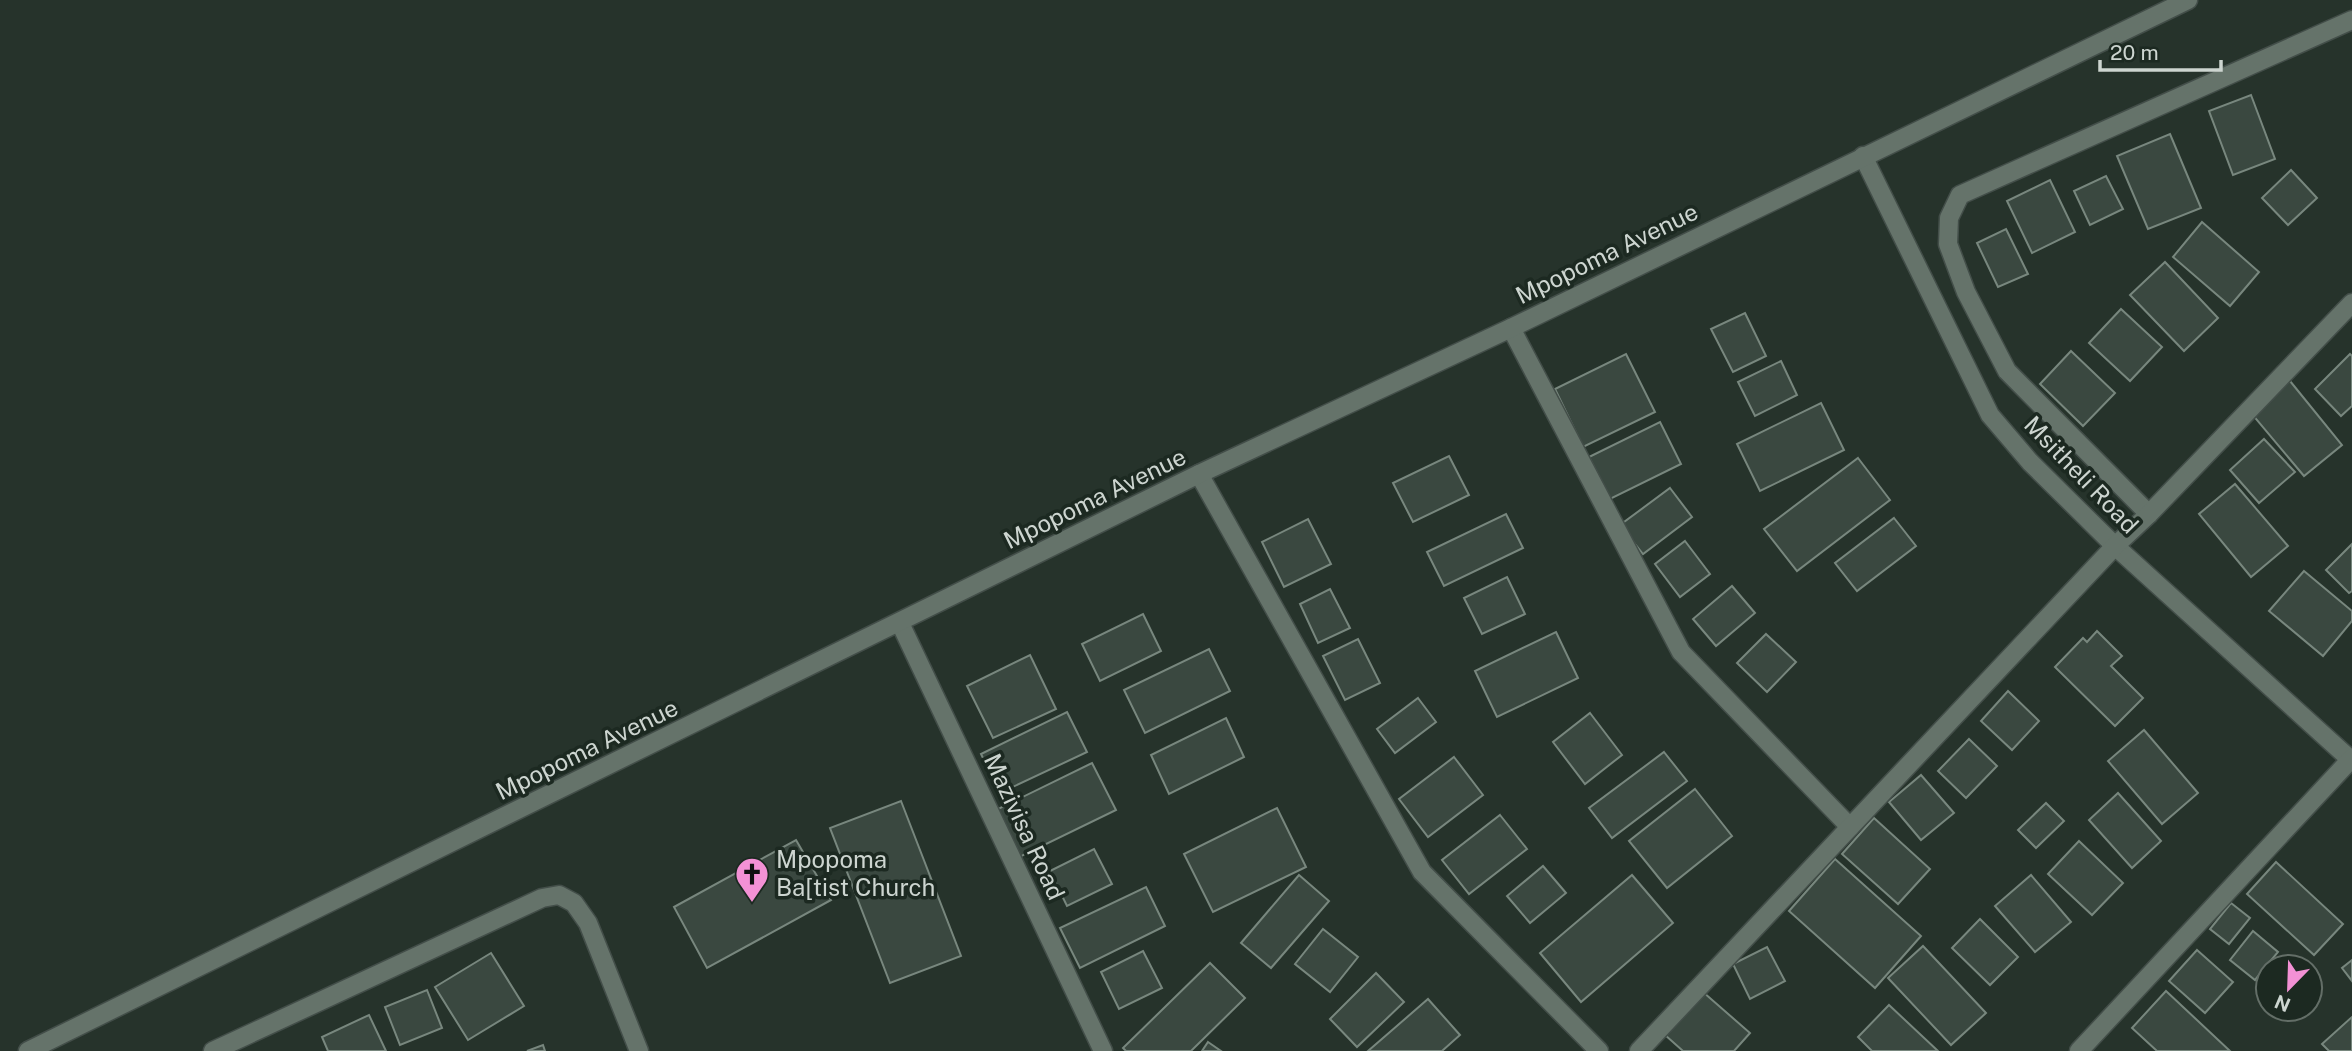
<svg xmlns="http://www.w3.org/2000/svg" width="2352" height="1051" font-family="'Public Sans',sans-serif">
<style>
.building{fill:#3a4840;stroke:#78877e;stroke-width:2}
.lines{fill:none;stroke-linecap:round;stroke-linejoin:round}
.minor-casing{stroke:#434e49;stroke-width:21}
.minor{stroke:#65736a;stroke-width:18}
.labels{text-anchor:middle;stroke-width:7;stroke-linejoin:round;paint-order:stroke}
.street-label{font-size:24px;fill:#cdd5d0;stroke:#1c2921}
.poi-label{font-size:24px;fill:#cdd5d0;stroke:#1c2921;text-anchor:start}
</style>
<rect width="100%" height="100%" fill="#26332b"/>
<g class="building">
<path d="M 2251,95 L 2275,159 L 2233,175 L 2209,111 Z"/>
<path d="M 2170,134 L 2201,208 L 2148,229 L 2117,156 Z"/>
<path d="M 2291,170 L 2317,198 L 2288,225 L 2262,198 Z"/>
<path d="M 2106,176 L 2123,209 L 2090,225 L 2074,191 Z"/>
<path d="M 2050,180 L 2075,232 L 2032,253 L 2007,201 Z"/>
<path d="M 2202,222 L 2259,272 L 2230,306 L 2173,257 Z"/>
<path d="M 2006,229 L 2028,274 L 1998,287 L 1977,243 Z"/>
<path d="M 2165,262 L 2218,318 L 2184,351 L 2130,295 Z"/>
<path d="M 2121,309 L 2162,347 L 2130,381 L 2089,343 Z"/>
<path d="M 1745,313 L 1766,356 L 1733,372 L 1711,329 Z"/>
<path d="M 2071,351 L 2115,393 L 2083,426 L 2040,384 Z"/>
<path d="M 1626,354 L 1655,412 L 1583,447 L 1555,389 Z"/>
<path d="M 2350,354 L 2352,356 L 2352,406 L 2341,416 L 2315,389 Z"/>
<path d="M 1781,361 L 1797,395 L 1755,416 L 1738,382 Z"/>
<path d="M 2290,381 L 2342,445 L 2304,476 L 2251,413 Z"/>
<path d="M 1821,403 L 1844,450 L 1760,491 L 1737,444 Z"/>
<path d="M 1660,422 L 1681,464 L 1610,499 L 1589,457 Z"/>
<path d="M 2264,439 L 2295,472 L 2259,503 L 2230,470 Z"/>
<path d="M 1449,456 L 1469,495 L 1413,522 L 1393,483 Z"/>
<path d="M 1858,458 L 1890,500 L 1797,571 L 1764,529 Z"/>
<path d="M 2235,484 L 2288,546 L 2251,577 L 2199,514 Z"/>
<path d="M 1670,488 L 1692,517 L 1643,554 L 1620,525 Z"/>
<path d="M 1506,514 L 1523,548 L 1444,586 L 1427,552 Z"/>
<path d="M 1894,518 L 1916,546 L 1857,591 L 1835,563 Z"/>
<path d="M 1308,519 L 1331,564 L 1284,587 L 1262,542 Z"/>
<path d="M 1685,541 L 1710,574 L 1680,597 L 1655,564 Z"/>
<path d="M 2352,544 L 2352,591 L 2349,593 L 2326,570 Z"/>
<path d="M 2304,571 L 2352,611 L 2352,621 L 2323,656 L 2269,611 Z"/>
<path d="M 1507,577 L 1525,614 L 1482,634 L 1464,598 Z"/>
<path d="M 1732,586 L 1755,613 L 1716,646 L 1693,619 Z"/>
<path d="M 1330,589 L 1350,628 L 1318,643 L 1300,604 Z"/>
<path d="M 1143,614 L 1161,651 L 1100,681 L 1082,644 Z"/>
<path d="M 2097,631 L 2122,656 L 2111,666 L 2143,698 L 2115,726 L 2055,667 L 2083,638 L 2087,642 Z"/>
<path d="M 1556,632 L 1578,678 L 1497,717 L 1475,671 Z"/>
<path d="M 1766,634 L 1796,662 L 1767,692 L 1737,663 Z"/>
<path d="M 1358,639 L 1380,683 L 1345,700 L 1323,656 Z"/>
<path d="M 1209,649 L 1230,691 L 1145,733 L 1124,690 Z"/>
<path d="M 1030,655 L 1056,709 L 993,738 L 967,686 Z"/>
<path d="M 2008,691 L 2039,721 L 2012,750 L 1981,721 Z"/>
<path d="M 1418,698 L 1436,722 L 1395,753 L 1377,729 Z"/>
<path d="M 1067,712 L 1087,752 L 1000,793 L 981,754 Z"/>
<path d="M 1590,713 L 1622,755 L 1585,784 L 1553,742 Z"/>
<path d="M 1226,718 L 1244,757 L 1169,794 L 1151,755 Z"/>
<path d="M 2144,730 L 2198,793 L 2162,824 L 2108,761 Z"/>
<path d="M 1969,739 L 1997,766 L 1966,798 L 1938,771 Z"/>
<path d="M 1664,752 L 1687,781 L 1612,838 L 1589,808 Z"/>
<path d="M 1454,757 L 1483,795 L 1428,837 L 1399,799 Z"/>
<path d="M 1092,763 L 1116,810 L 1015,859 L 992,812 Z"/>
<path d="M 1921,775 L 1954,813 L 1921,840 L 1889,802 Z"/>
<path d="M 1695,789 L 1732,836 L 1667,888 L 1629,841 Z"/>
<path d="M 2118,793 L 2161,841 L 2132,868 L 2089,820 Z"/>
<path d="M 901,801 L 961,956 L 890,983 L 830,828 Z"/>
<path d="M 2046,803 L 2064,821 L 2036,848 L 2018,830 Z"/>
<path d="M 1277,808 L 1306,867 L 1213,912 L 1184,854 Z"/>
<path d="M 1500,815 L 1527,849 L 1469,894 L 1442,860 Z"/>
<path d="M 1874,818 L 1930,869 L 1898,904 L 1842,854 Z"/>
<path d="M 796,840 L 831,900 L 707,968 L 674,907 Z"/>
<path d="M 2079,841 L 2123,883 L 2092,915 L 2048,874 Z"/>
<path d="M 1094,849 L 1112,884 L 1067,906 L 1050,871 Z"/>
<path d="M 1835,859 L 1921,936 L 1875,988 L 1789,911 Z"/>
<path d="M 2276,862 L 2343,924 L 2314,955 L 2247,894 Z"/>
<path d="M 1543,866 L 1566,893 L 1530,923 L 1507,896 Z"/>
<path d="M 1299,875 L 1329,901 L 1271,968 L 1241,943 Z"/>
<path d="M 1632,875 L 1673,923 L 1581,1002 L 1540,953 Z"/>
<path d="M 2031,875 L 2071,922 L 2035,952 L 1995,906 Z"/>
<path d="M 1146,887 L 1165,926 L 1080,968 L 1060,928 Z"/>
<path d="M 2231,903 L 2250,918 L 2229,944 L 2210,929 Z"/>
<path d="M 1980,919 L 2018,957 L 1990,985 L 1952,948 Z"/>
<path d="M 1323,929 L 1358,957 L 1330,992 L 1295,964 Z"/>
<path d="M 2253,931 L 2278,952 L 2255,980 L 2230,960 Z"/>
<path d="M 1923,946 L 1986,1013 L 1951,1045 L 1888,978 Z"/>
<path d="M 1767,947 L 1785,981 L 1750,999 L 1733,964 Z"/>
<path d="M 2197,950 L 2233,982 L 2205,1013 L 2169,981 Z"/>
<path d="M 1143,951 L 1162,988 L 1119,1009 L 1101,972 Z"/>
<path d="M 491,953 L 524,1006 L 468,1040 L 435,987 Z"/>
<path d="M 2352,960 L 2352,981 L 2342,968 Z"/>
<path d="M 1210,963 L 1245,998 L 1191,1051 L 1126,1051 L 1123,1048 Z"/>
<path d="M 1376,973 L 1404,1002 L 1357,1047 L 1330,1019 Z"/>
<path d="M 427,990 L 442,1028 L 400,1045 L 385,1007 Z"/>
<path d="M 2166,991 L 2230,1051 L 2157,1051 L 2132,1028 Z"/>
<path d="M 1703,992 L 1750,1033 L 1734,1051 L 1683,1051 L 1665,1035 Z"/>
<path d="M 1428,999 L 1460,1035 L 1442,1051 L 1368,1051 Z"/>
<path d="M 1889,1005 L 1938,1051 L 1872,1051 L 1858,1037 Z"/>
<path d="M 369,1015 L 386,1051 L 328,1051 L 322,1037 Z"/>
<path d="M 2352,1017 L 2352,1051 L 2329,1051 L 2322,1044 Z"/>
<path d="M 1208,1042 L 1221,1051 L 1202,1051 Z"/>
<path d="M 543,1045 L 545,1051 L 527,1051 Z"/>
</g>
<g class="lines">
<defs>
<g id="minor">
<path d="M 1863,156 L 1990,415 L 2030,462 L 2115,546 L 2352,761"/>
<path d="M 1511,328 L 1681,652 L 1850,827"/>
<path d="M 1199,474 L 1422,872 L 1599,1051"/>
<path d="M 2149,514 L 2007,371 L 1966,292 L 1948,244 L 1949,218 L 1960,195 L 2352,20"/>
<path d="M 900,623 L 1103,1051"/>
<path d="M 28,1051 L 1199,474 L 1511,328 L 2188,0"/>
<path d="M 213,1051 L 542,898 L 559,895 L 574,903 L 588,923 L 639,1051"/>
<path d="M 1639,1051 L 2115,546 L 2149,514 L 2352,303"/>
<path d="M 2079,1051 L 2352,758"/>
</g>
</defs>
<use href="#minor" class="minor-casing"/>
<use href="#minor" class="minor"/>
</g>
<defs>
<symbol id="church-pin" viewBox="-11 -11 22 30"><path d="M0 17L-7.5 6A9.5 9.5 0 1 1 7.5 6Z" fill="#f391d5" stroke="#1c2921"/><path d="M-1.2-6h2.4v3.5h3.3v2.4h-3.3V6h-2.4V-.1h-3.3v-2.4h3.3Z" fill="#111"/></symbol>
</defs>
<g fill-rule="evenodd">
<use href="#church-pin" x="733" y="855" width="38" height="52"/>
</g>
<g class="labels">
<g class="street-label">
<text transform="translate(1607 254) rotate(-26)" y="8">Mpopoma Avenue</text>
<text transform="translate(2081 475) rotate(46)" y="8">Msitheli Road</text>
<text transform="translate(1095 499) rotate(-26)" y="8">Mpopoma Avenue</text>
<text transform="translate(587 750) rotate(-26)" y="8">Mpopoma Avenue</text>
<text transform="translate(1024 827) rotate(65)" y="8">Mazivisa Road</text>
</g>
<g class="poi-label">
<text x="776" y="868">Mpopoma<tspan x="776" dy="28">Ba[tist Church</tspan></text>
</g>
</g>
<g transform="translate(2289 988) rotate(203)"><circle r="33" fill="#1c2921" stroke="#636e67" stroke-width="2"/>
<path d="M0-5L12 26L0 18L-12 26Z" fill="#f391d5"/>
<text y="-10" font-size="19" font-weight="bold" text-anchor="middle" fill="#cdd5d0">N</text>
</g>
<path d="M2100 60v10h121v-10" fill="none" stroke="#cdd5d0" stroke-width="3.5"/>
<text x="2110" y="60" font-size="21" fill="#cdd5d0" stroke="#1c2921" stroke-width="5" paint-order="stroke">20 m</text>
</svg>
